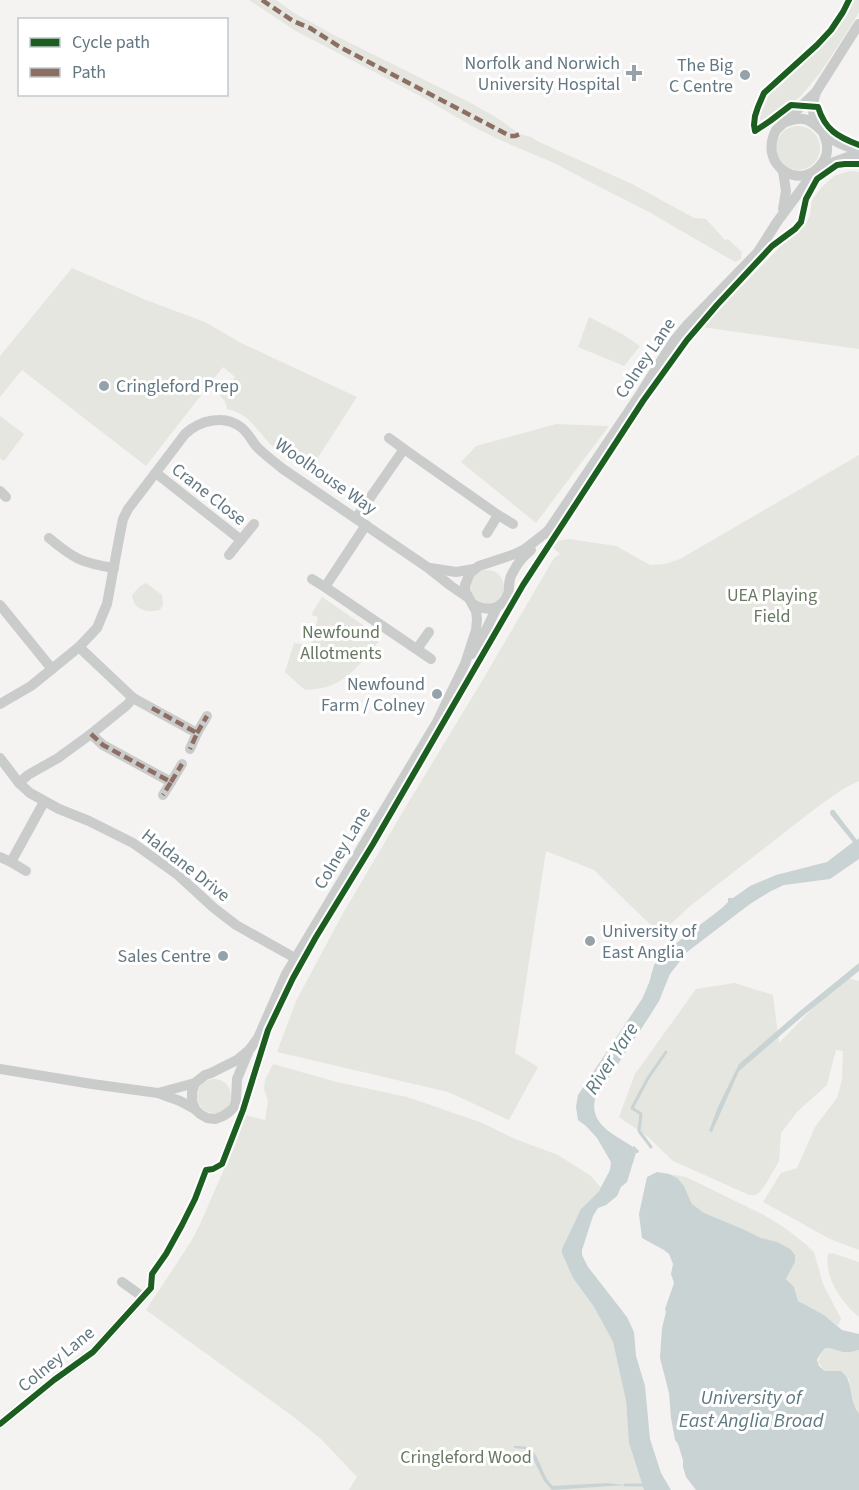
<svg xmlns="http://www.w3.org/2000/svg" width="859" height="1490" font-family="'Source Sans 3',sans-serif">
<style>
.green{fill:#e4e6df}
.water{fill:#c9d3d4}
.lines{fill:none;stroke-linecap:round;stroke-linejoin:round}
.stream{stroke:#c9d3d4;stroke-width:3}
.minor{stroke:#cacccc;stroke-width:10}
.quiet{stroke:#8d6e63;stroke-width:4.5;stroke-dasharray:9 4.5;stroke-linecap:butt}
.cycleway-casing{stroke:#fff;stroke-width:10}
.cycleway{stroke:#1b5e20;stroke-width:6}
.poi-dot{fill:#96a2a9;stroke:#fff;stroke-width:2}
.labels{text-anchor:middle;stroke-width:6;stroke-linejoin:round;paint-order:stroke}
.poi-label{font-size:18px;fill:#637782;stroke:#fff;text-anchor:end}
.street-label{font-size:18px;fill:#637782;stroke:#fff}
.park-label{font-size:18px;fill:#687962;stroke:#fff}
.water-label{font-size:20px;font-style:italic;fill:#5e797f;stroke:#fff}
</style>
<rect width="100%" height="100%" fill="#f4f3f1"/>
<g class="green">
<path d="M 249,0 L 276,0 L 296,14 L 336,36 L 465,100 L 494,116 L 520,134 L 531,137 L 537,141 L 632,184 L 694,218 L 706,219 L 725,240 L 728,239 L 742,252 L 741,259 L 735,262 L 649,212 L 592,183 L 554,163 L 500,140 L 472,126 L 422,97 L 294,30 Z"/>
<path d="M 852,0 L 859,0 L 859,12 L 851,26 L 820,73 L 800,97 L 762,124 L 759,127 C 751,92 794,74 814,53 C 829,36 841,19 852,0 Z"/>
<circle cx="798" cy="148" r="22"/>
<path d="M 850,171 L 859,172 L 859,349 L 701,327 L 779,248 L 806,224 L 810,215 L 812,200 L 821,188 L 834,176 Z"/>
<path d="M 72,268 L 146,300 L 205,322 L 241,343 L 357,397 L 308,473 C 295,464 281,455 270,444 C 256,429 248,413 227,409 L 225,401 L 220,396 L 235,377 L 223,367 L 146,466 L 22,370 L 0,397 L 0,356 Z"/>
<path d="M 589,317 L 622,334 L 640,346 L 624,366 L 578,347 Z"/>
<path d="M 0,416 L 24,434 L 4,461 L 0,458 Z"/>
<path d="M 556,424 L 609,426 L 536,523 L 461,462 L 476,446 Z"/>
<path d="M 859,455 L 859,781 L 843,789 L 820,805 L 690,906 L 660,934 L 594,870 L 546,851 L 515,1053 L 538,1067 L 509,1120 L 448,1092 L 277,1052 L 296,1001 L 342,915 L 405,808 L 482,681 L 554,558 L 560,554 L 552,547 L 558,541 L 569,539 L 616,546 L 650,565 L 665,564 L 680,559 Z"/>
<circle cx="487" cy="587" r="17"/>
<path d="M 146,583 L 162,595 L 163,605 L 160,610 C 147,613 134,611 132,595 L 140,586 Z"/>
<path d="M 322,597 L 382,638 C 367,654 352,679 329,686 C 322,689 313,689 305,690 L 285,672 L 294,643 L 311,645 L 318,617 L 311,615 Z"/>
<path d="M 843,977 L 859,981 L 859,1250 L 830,1239 L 763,1202 L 781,1173 L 797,1168 L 815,1127 L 837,1098 L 842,1080 L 843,1051 L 836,1050 L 827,1085 L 797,1112 L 781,1133 L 779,1161 L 767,1182 L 760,1192 L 755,1195 L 749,1195 L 673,1161 L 648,1137 L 619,1117 L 635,1074 L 696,989 L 735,983 L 773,995 L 779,1043 Z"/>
<path d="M 273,1064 L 337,1082 L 407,1097 L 480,1122 L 515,1139 L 558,1155 L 591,1176 L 601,1188 L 581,1209 L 573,1278 L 594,1307 L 613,1342 L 626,1401 L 629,1443 L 644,1490 L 349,1490 L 357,1477 L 322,1440 L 295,1418 L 146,1310 L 192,1240 L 200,1224 L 237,1140 L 245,1115 L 265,1120 L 268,1101 L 264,1089 L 265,1080 Z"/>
<circle cx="214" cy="1096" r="17"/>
<path d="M 669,1174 L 686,1177 L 764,1215 L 785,1228 L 803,1242 L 814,1252 L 823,1284 L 841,1319 L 838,1326 L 824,1315 L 806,1306 L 797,1300 L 795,1289 L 786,1279 L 792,1268 L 795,1258 L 777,1243 L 761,1238 L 745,1230 L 704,1214 L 692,1204 L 684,1186 Z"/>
<path d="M 832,1253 L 859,1262 L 859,1317 C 842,1303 824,1278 828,1254 Z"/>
<path d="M 828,1348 L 833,1348 L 846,1353 L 859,1350 L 859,1413 L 854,1405 L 849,1379 L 825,1371 L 818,1362 L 822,1351 Z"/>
</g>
<g class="water">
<path d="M 831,810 L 834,810 L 857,840 L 859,838 L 859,859 L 830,879 L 784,885 L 771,891 L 750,904 L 687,952 L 670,974 L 659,1001 L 649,1017 L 595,1099 C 589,1125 616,1135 633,1147 L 634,1146 L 639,1151 L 638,1153 L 636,1153 L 627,1182 L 621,1187 L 617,1196 L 606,1205 L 598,1208 L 593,1216 L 582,1250 L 582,1255 L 588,1267 L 627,1317 L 634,1332 L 636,1356 L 645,1386 L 650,1439 L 661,1473 L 671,1490 L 644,1490 L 629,1443 L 626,1401 L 613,1342 L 594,1307 L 573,1278 L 562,1253 L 562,1249 L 581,1209 L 599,1191 L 610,1170 L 611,1162 L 597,1138 L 586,1126 L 578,1120 L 576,1107 L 578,1095 L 642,999 L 649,983 L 654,965 L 666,951 L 722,908 L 728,902 L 728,898 L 733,898 L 750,886 L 776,875 L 827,862 L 853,842 L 830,814 Z"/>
<path d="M 859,963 L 859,971 L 804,1015 L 739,1071 L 712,1132 L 709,1131 L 718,1107 L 739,1064 L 800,1011 Z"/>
<path d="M 657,1172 L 669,1174 L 677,1178 L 684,1186 L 692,1204 L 704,1213 L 745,1230 L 761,1238 L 777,1242 L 790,1249 L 795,1255 L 795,1262 L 786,1279 L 794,1287 L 798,1301 L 824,1315 L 842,1330 L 859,1334 L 859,1350 C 854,1351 849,1353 843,1352 C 827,1348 826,1343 817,1360 L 819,1366 L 825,1371 L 841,1371 C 855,1382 848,1400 859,1413 L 859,1490 L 696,1490 L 686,1477 L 683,1467 L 683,1460 L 678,1444 L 675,1440 L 671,1418 L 669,1393 L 660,1358 L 662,1328 L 666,1312 L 665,1309 L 674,1283 L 671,1274 L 673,1264 L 669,1254 L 664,1250 L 642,1238 L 639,1214 L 647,1177 Z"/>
<path d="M 514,1446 C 519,1446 525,1446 529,1448 C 541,1456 541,1476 553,1486 L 607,1483 L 625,1485 L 552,1490 L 544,1481 L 530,1452 L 524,1449 L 514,1448 Z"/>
</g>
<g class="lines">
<g class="stream">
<path d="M 651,1147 L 639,1131 L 641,1114 L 632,1108 L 648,1078 L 666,1052"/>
<path d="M 625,1485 L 642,1485"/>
</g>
<g class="minor">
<path d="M 786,122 C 810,112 815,127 832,139 C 840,145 850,147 859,151"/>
<path d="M 815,124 C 812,112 812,103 816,92"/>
<path d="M 822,130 C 827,141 830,152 823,162 C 803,193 757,167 776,130 L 816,92 L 859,24"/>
<path d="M 820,167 L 848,157 L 859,156"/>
<path d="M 783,209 L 786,191 L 783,171"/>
<path d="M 389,438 L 404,449"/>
<path d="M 156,473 L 241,540 L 254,524"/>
<path d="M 0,491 L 6,497"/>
<path d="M 356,518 L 404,449 L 498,515 L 513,524"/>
<path d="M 487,533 L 498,515"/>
<path d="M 546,534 L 641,393 L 673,342 L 687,325 L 758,252 L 777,222 L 814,172"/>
<path d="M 49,538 C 74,559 82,563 114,568"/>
<path d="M 229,555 L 241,540"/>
<path d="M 430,568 L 456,572 L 474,569"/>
<path d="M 312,579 L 325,587 L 366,525"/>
<path d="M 325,587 L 431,659"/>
<path d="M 473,604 C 486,612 502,610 508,594 C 510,588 508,582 511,576 C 516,565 522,557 531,550"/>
<path d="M 0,605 L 52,669"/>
<path d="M 417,649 L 429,632"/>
<path d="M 472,654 L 480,643 L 497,607"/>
<path d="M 133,698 L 197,733 L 190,749"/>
<path d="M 0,704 L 31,686 L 79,647 L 97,628 L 107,604 L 119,539 L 123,519 L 128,509 L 185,434 C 200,420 225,414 242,428 C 248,433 252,441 257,447 C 265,455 274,462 283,469 L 427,567 L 451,586 L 467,597"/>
<path d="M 197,733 L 207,716"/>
<path d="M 91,734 L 103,745 L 171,782 L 163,795"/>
<path d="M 0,758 L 19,783 L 30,793 L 59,809 L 89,821 L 133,843 L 178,875 L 214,908 L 236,925 L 295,958"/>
<path d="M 171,782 L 182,764"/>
<path d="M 19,783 L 28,775 L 58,758 L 91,734 L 127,705 L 133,698 L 79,647"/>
<path d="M 0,857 L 11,862"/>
<path d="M 26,871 L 11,862 L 44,802"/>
<path d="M 249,1050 L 237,1060 L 211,1073 L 205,1075 L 195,1083 L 192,1092 L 192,1101 L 195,1109 L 200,1114 L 207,1118 L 215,1119 L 223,1116 L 229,1112 L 234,1107 L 236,1100 L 237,1079 L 249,1050 L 258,1038 L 286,974 L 437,722 L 465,664 L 476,630 L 477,619 L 476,611 L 465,591 L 465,585 L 470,573 L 479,566 L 515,554 L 525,549 L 548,531"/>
<path d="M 0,1069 L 92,1084 L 158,1093 L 180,1101 L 195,1109"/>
<path d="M 158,1093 L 195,1083"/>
<path d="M 122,1282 L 143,1297"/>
<path d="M 0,1424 L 54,1380 L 93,1352 L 151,1288"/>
</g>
<g class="quiet">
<path d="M 262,0 L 293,21 L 310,28 L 340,47 L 510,136 L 515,136 L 520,134"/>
<path d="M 152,708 L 197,733 L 190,749"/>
<path d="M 197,733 L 207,716"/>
<path d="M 91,734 L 103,745 L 171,782 L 163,795"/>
<path d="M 171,782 L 182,764"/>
</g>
<defs>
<g id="cycleway">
<path d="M 849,0 L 843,12 L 831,30 L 817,45 L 764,93 L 758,107 L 755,116 L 754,125 L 755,131 L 770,121 L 791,105 L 818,107 C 825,130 838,137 859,145"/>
<path d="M 0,1424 L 54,1380 L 93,1352 L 151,1288 L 152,1274 L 166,1254 L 182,1225 L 195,1199 L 206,1170 L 213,1169 L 222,1164 L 243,1110 L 268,1030 L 293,978 L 316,937 L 373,844 L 523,585 L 643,401 L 687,340 L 717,305 L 772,246 L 795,229 L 801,222 L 806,199 L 817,179 L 837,165 L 845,164 L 859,164"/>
</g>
</defs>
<use href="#cycleway" class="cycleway-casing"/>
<use href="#cycleway" class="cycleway"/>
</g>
<g class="poi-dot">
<path d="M631 64h6v6h6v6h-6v6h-6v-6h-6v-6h6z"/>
<circle cx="745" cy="75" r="6"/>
<circle cx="104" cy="386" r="6"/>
<circle cx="437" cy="694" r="6"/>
<circle cx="590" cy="941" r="6"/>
<circle cx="223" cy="956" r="6"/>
</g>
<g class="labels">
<g class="poi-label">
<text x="620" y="69">Norfolk and Norwich<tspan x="620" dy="21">University Hospital</tspan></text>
<text x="733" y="71">The Big<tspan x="733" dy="21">C Centre</tspan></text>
<text x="116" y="392" text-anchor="start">Cringleford Prep</text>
<text x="425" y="690">Newfound<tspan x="425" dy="21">Farm / Colney</tspan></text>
<text x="602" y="937" text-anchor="start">University of<tspan x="602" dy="21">East Anglia</tspan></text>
<text x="211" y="962">Sales Centre</text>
</g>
<g class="street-label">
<text transform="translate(645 358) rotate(-56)" y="6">Colney Lane</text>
<text transform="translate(326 476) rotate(35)" y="6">Woolhouse Way</text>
<text transform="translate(209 494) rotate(38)" y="6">Crane Close</text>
<text transform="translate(342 848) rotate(-59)" y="6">Colney Lane</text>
<text transform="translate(186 865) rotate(38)" y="6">Haldane Drive</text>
<text transform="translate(56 1359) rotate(-39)" y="6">Colney Lane</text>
</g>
<g class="park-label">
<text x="772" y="601">UEA Playing<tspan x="772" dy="21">Field</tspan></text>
<text x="341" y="638">Newfound<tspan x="341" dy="21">Allotments</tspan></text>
<text x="466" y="1463">Cringleford Wood</text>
</g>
<g class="water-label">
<text transform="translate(611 1058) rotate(-57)" y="7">River Yare</text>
<text x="751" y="1404">University of<tspan x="751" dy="23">East Anglia Broad</tspan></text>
</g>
</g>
<rect x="18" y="18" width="210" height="78" fill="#ffffff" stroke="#c1c9cd" stroke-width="1.5"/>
<rect x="30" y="38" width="30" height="9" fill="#1b5e20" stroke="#c1c9cd" stroke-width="1.5"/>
<text x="72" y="48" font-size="18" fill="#637782">Cycle path</text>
<rect x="30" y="68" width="30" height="9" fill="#8d6e63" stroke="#c1c9cd" stroke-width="1.5"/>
<text x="72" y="78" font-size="18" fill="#637782">Path</text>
</svg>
